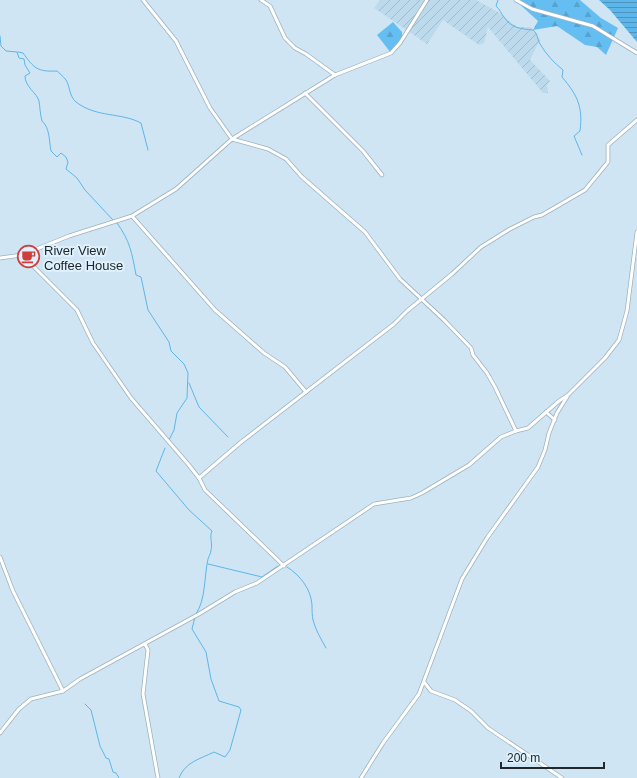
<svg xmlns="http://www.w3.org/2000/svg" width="637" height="778" font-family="Helvetica,sans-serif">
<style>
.industrial{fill:url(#industrial-furrows)}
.forest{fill:url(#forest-firs)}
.water{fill:url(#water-rules)}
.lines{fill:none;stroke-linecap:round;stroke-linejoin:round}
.stream{stroke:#5db6e9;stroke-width:1}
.minor-casing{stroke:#9cb1bf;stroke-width:4.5}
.minor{stroke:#fff;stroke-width:3}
.labels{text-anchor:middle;stroke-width:4;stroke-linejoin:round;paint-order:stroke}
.poi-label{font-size:13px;fill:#20282e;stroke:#dff1fd;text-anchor:start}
</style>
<defs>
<pattern id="industrial-furrows" width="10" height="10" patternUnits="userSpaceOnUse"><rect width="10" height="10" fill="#bddaed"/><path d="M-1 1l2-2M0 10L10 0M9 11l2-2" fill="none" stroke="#a2bbcc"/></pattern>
<pattern id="forest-firs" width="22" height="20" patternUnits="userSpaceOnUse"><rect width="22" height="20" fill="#65bef1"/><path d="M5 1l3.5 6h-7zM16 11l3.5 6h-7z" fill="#57a3cf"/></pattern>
<pattern id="water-rules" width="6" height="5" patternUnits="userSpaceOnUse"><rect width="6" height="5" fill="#5db6e9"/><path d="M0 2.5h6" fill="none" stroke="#4c94bd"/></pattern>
</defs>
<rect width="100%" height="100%" fill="#cfe5f3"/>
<path class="industrial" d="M 380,0 L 476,0 L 498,12 L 517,27 L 530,27 L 537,34 L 540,40 L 530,60 L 550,81 L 547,85 L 548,93 L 543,93 L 488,27 L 484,43 L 479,45 L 443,20 L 427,44 L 374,8 Z"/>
<g class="forest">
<path d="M 515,0 L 580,0 L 601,18 L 618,28 L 606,55 L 597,47 L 585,45 L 557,26 L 533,30 L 538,21 Z"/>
<path d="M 393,22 L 402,32 L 402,41 L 391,53 L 377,35 Z"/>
</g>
<path class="water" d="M 599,0 L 637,0 L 637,42 L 610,10 Z"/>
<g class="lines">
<g class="stream">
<path d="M 498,0 L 496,6 C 500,9 501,14 504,17 C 511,28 521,29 533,30 C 538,34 537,39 540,44 C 546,54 554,63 563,70 L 562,77 C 578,96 583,107 580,131 L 574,136 L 582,155"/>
<path d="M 0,36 L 1,46 L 6,51 L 17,52 L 19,58 L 24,59 L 25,65 L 30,73 L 25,76 C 25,87 37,93 39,101 C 40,107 40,114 42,121 C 50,128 49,141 51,151 L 57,157 L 61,153 L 66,157 L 68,162 L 66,169 L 77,178 L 85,190 L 113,220"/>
<path d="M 18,52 L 23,53 C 34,68 37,72 57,71 C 59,73 63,76 66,80 C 70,86 69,96 76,102 C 97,118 120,112 141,123 L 148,150"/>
<path d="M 117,223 C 130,241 132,253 136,275 L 141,277 L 148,310 L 169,342 L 171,351 L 184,364 L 188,373 L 187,398 L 177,413 L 174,430 L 169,440"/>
<path d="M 189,383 L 199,407 L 228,437"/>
<path d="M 165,448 L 156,471 L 189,510 L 212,531 C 209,538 213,543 211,550 C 211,553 209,556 208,559 C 204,577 206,599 196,614"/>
<path d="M 208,564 L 262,577 L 278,566"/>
<path d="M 287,567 C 300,575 311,589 312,605 C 312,610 312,615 313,620 C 316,631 321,639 326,648"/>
<path d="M 85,704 L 91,710 L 100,746 L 106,758 L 109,759 L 113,772 L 116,773 L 119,778"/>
<path d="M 179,778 C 185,762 200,759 214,752 L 225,757 L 230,750 L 241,710 L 239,707 L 219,701 L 211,679 L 206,652 L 192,629 L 195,617"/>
</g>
<defs>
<g id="minor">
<path d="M 261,0 L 270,6 L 285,38 L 295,48 L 306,54 L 335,75"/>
<path d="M 427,0 L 400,43 L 391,53 L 335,75 L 232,139 L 268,149 L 286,159 L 302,177 L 365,232 L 400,279 L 444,320 L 471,348 L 473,355 L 487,373 L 495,387 L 516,431 L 528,428 L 559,401 L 568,395 L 605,358 L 619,340 L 627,311 L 637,232"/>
<path d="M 516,0 L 532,9 L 593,26 L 637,53"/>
<path d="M 305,93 L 363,151 L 382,175"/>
<path d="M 132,216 L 215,310 L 264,353 L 285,367 L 306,392"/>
<path d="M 22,255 L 77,310 L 93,343 L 131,398 L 188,464 L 199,478 L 205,490 L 284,566"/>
<path d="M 0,258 L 22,255 L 69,236 L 132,216 L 176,189 L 232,139 L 210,108 L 176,41 L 143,0"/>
<path d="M 546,412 L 555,420"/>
<path d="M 199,478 L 240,443 L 394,324 L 407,311 L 452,274 L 481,247 L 510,229 L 534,217 L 542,215 L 585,190 L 608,162 L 608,145 L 637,120"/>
<path d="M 0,557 L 13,591 L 63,691"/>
<path d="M 145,644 L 148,650 L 143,694 L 158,778"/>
<path d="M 424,682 L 431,691 L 455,700 L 471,711 L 488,728 L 562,778"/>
<path d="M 0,733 L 19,709 L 31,699 L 63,691 L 80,679 L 199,614 L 235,592 L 257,583 L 374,504 L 411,498 L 422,493 L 469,465 L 501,437 L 516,431"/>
<path d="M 361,778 L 383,743 L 419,694 L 462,579 L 487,538 L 538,467 L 545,450 L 549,433 L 557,413 L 567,397"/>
</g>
</defs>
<use href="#minor" class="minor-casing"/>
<use href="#minor" class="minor"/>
</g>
<defs>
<symbol id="cafe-ring" viewBox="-11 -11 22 22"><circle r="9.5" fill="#dff1fd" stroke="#ce3f3b" stroke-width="1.5"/><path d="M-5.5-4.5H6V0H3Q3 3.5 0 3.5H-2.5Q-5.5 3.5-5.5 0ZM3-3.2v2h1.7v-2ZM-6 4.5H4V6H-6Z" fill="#ce3f3b"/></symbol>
</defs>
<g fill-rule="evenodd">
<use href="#cafe-ring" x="16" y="244" width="25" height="25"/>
</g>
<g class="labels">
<g class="poi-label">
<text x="44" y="255">River View<tspan x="44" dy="15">Coffee House</tspan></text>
</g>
</g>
<path d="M501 762v6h103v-6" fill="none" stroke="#20282e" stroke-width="2"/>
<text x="507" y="762" font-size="12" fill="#20282e" stroke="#dff1fd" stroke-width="3" paint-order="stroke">200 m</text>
</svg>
